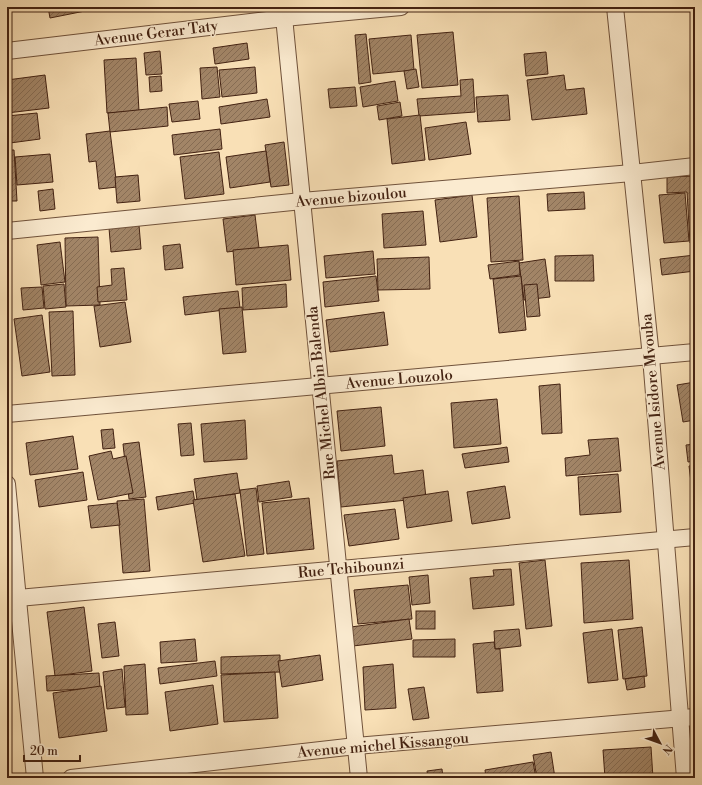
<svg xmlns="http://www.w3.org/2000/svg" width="702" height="785" font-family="'Libre Bodoni',serif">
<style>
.building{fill:url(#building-hatch);stroke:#432212}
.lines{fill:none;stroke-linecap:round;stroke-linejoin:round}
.minor-casing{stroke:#70523b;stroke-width:18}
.minor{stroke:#fbebd0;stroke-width:16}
.labels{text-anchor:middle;stroke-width:3;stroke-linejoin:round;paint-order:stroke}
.street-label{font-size:15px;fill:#432212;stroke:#fbebd0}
</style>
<defs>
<pattern id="building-hatch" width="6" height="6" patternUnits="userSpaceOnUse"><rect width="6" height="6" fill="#a28567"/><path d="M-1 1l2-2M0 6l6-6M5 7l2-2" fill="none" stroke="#866c53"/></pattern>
</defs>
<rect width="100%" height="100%" fill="#f9e0b6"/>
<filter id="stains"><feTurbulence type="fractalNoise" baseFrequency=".005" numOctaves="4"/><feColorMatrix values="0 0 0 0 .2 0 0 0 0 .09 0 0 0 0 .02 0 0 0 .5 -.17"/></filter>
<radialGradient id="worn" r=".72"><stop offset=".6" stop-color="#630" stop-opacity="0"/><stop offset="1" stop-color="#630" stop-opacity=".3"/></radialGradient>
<g class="building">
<path d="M 48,7 L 95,7 L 95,9 L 50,18 Z"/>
<path d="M 453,32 L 458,85 L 422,88 L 417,35 Z"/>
<path d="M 366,34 L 371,82 L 359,84 L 355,35 Z"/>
<path d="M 411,35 L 414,70 L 373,74 L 369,39 Z"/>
<path d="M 247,43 L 249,59 L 215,64 L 213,48 Z"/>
<path d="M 160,51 L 162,74 L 146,75 L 144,53 Z"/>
<path d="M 546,52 L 548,74 L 526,76 L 524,54 Z"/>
<path d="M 136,58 L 139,111 L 107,113 L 104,60 Z"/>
<path d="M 217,67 L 220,97 L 202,99 L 200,68 Z"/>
<path d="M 255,67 L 257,93 L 222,97 L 219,70 Z"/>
<path d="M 416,69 L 419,87 L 407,89 L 404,71 Z"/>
<path d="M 45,75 L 49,108 L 7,113 L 7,80 Z"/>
<path d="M 564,75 L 566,90 L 584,88 L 587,114 L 532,120 L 527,80 Z"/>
<path d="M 161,76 L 162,91 L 150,92 L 149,77 Z"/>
<path d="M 473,79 L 475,112 L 419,116 L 417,99 L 461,96 L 460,80 Z"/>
<path d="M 395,81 L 398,101 L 363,107 L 360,87 Z"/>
<path d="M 355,87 L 357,106 L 330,108 L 328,89 Z"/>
<path d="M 508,95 L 510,120 L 478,122 L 476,97 Z"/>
<path d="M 267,99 L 270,117 L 221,124 L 219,107 Z"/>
<path d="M 198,101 L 200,119 L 172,122 L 169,104 Z"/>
<path d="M 400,102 L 402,116 L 379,120 L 377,106 Z"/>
<path d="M 167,107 L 168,126 L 110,132 L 108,113 Z"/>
<path d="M 37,113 L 40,139 L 10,143 L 7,116 Z"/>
<path d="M 420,115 L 425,160 L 392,164 L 387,119 Z"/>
<path d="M 466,122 L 471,154 L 429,160 L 425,128 Z"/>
<path d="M 220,129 L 222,149 L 174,155 L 172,135 Z"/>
<path d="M 110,131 L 117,187 L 99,189 L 96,161 L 89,162 L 86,134 Z"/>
<path d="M 284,142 L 289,185 L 271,187 L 265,145 Z"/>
<path d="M 7,150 L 14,150 L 17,201 L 7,201 Z"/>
<path d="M 266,151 L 270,182 L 230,188 L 226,157 Z"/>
<path d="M 219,152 L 224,194 L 185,199 L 180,157 Z"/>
<path d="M 50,154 L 53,182 L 17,185 L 15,157 Z"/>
<path d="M 138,175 L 140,201 L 117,203 L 115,177 Z"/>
<path d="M 695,176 L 695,243 L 690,243 L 687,192 L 667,193 L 667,177 Z"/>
<path d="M 53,189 L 55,209 L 40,211 L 38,191 Z"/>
<path d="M 584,192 L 585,209 L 548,211 L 547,194 Z"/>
<path d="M 685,193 L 689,241 L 664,243 L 659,195 Z"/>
<path d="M 472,195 L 477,237 L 440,242 L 435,200 Z"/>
<path d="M 519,196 L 523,260 L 491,262 L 487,198 Z"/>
<path d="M 423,211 L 426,245 L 384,248 L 382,214 Z"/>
<path d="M 255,215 L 259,248 L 227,252 L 223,219 Z"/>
<path d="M 139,225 L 141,249 L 111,252 L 109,228 Z"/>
<path d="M 98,237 L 100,305 L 66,306 L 65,238 Z"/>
<path d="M 60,242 L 65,282 L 41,285 L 37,245 Z"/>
<path d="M 180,244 L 183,268 L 165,270 L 163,246 Z"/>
<path d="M 288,245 L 291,280 L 236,285 L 233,250 Z"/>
<path d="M 373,251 L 375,274 L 326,278 L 324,256 Z"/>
<path d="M 593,255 L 594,281 L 555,281 L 555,256 Z"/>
<path d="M 695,255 L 695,271 L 662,275 L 660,259 Z"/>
<path d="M 429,257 L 430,289 L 378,290 L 377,259 Z"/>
<path d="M 545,259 L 550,297 L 524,300 L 519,263 Z"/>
<path d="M 519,261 L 520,275 L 490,279 L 488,265 Z"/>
<path d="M 124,268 L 127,300 L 98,302 L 97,287 L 112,285 L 111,269 Z"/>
<path d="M 376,276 L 379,301 L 325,307 L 323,282 Z"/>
<path d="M 521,276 L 526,330 L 499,333 L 493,279 Z"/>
<path d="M 64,284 L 66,307 L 45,309 L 43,286 Z"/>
<path d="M 286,284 L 287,307 L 243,310 L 242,288 Z"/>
<path d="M 537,284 L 540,316 L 527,317 L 524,285 Z"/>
<path d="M 42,287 L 44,308 L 23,310 L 21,288 Z"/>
<path d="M 238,291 L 240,308 L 185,315 L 183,297 Z"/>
<path d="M 125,302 L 131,342 L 100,347 L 94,306 Z"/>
<path d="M 242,307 L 246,352 L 223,354 L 219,309 Z"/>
<path d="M 73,311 L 75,375 L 52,376 L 49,312 Z"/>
<path d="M 384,312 L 388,345 L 330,352 L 326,320 Z"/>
<path d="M 42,315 L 50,372 L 22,376 L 14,319 Z"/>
<path d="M 695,382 L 695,420 L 683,422 L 677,385 Z"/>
<path d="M 560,384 L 562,433 L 542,434 L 539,386 Z"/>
<path d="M 497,399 L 501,444 L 454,448 L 451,403 Z"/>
<path d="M 381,407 L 385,446 L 341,451 L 337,411 Z"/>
<path d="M 245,420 L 247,459 L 204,462 L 201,424 Z"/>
<path d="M 191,423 L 194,455 L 181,456 L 178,424 Z"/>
<path d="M 113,429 L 115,448 L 103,449 L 101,430 Z"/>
<path d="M 73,436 L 78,469 L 30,475 L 26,443 Z"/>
<path d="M 618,438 L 621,471 L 566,476 L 565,458 L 590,455 L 588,440 Z"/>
<path d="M 139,442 L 146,497 L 129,499 L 123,444 Z"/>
<path d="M 695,444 L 695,461 L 688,462 L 686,445 Z"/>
<path d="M 507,447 L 509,462 L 465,468 L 462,454 Z"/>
<path d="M 111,451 L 113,459 L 126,456 L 133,493 L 98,500 L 89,456 Z"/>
<path d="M 392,455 L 394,474 L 423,470 L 426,498 L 341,507 L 337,461 Z"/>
<path d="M 695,465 L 695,506 L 694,506 L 689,466 Z"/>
<path d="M 83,472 L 87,500 L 39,507 L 35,480 Z"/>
<path d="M 237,473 L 240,493 L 197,500 L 194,479 Z"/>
<path d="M 618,474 L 621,512 L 580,515 L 578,477 Z"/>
<path d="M 289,481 L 292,497 L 259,502 L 257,486 Z"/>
<path d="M 505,486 L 510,518 L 472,524 L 467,492 Z"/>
<path d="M 256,488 L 264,554 L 247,556 L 240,490 Z"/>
<path d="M 193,491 L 195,503 L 158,510 L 156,497 Z"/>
<path d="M 448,491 L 452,521 L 407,528 L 403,498 Z"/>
<path d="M 235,494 L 245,556 L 203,562 L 193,500 Z"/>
<path d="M 309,498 L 314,549 L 267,554 L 262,503 Z"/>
<path d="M 144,499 L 150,571 L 123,573 L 117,501 Z"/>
<path d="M 117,503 L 120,525 L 91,528 L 88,506 Z"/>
<path d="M 395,509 L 399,539 L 349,546 L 344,515 Z"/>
<path d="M 545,560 L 552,626 L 526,629 L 519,563 Z"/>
<path d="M 629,560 L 633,619 L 584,623 L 581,563 Z"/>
<path d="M 511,569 L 514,605 L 473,609 L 470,578 L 494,576 L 493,570 Z"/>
<path d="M 428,575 L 430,603 L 412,605 L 409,577 Z"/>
<path d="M 408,585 L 412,619 L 358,624 L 354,590 Z"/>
<path d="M 84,607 L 92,671 L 55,676 L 47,612 Z"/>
<rect x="416" y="611" width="19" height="18"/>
<path d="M 409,619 L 412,639 L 353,646 L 351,627 Z"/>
<path d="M 115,622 L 119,656 L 102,658 L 98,624 Z"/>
<path d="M 642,627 L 647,676 L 623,679 L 618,630 Z"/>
<path d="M 519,629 L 521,646 L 495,649 L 494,631 Z"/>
<path d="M 612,629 L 618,680 L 588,683 L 583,633 Z"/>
<path d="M 195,639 L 197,661 L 161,663 L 160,642 Z"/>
<path d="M 455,639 L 455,657 L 413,657 L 413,640 Z"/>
<path d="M 494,642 L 495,649 L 500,649 L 503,691 L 477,693 L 473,644 Z"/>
<path d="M 280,655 L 280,672 L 221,674 L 221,657 Z"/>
<path d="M 320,655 L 323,680 L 282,687 L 278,661 Z"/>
<path d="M 215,661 L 217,676 L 160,684 L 158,668 Z"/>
<path d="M 145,664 L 148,714 L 126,715 L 124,666 Z"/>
<path d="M 393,664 L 396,708 L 365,710 L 363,667 Z"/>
<path d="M 122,669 L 125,707 L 107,709 L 103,672 Z"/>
<path d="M 275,672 L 278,718 L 224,722 L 221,675 Z"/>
<path d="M 99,673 L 100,688 L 47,691 L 46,676 Z"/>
<path d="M 644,676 L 645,687 L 627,690 L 625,679 Z"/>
<path d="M 213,685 L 218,724 L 170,731 L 165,692 Z"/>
<path d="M 101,686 L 107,731 L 59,738 L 53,693 Z"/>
<path d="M 424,687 L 429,718 L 413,720 L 408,689 Z"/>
<path d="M 651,747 L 653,778 L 605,778 L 603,750 Z"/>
<path d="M 551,752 L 555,778 L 537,778 L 533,755 Z"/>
<path d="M 533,762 L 536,778 L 486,778 L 485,770 Z"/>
<path d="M 442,769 L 443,778 L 428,778 L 427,771 Z"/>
<path d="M 415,774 L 415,778 L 386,778 Z"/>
</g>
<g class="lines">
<defs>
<g id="minor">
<path d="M 283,7 L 359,778"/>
<path d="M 615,7 L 651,357 L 685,778"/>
<path d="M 7,51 L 284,18 L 401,7"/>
<path d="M 7,231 L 302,201 L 632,173 L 695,166"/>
<path d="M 7,414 L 695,352"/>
<path d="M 7,484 L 35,778"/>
<path d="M 7,599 L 695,537"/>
<path d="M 71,778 L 356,746 L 695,717"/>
</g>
</defs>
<use href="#minor" class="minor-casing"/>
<use href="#minor" class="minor"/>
</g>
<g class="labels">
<g class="street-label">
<text transform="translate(156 33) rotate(-7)" y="5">Avenue Gerar Taty</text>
<text transform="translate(351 197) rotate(-5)" y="5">Avenue bizoulou</text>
<text transform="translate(399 379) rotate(-5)" y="5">Avenue Louzolo</text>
<text transform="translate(653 392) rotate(-95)" y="5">Avenue Isidore Mvouba</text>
<text transform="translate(321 393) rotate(-96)" y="5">Rue Michel Albin Balenda</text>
<text transform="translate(351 568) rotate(-5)" y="5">Rue Tchibounzi</text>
<text transform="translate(383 745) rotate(-5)" y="5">Avenue michel Kissangou</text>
</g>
</g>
<rect width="702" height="785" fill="none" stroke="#f9e0b6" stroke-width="24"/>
<rect x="8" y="8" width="686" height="769" fill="none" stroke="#432212" stroke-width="2"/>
<rect x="12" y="12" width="678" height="761" fill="none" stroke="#432212"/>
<g transform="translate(660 743) rotate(131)" stroke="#fbebd0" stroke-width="3" paint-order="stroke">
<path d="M0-3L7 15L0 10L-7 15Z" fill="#432212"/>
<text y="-6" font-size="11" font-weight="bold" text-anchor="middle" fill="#432212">N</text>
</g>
<path d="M24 755v6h56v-6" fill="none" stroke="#432212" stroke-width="2"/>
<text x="30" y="755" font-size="12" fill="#432212" stroke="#fbebd0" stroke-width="3" paint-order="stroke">20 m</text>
<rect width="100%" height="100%" filter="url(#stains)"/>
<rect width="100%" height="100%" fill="url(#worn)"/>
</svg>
